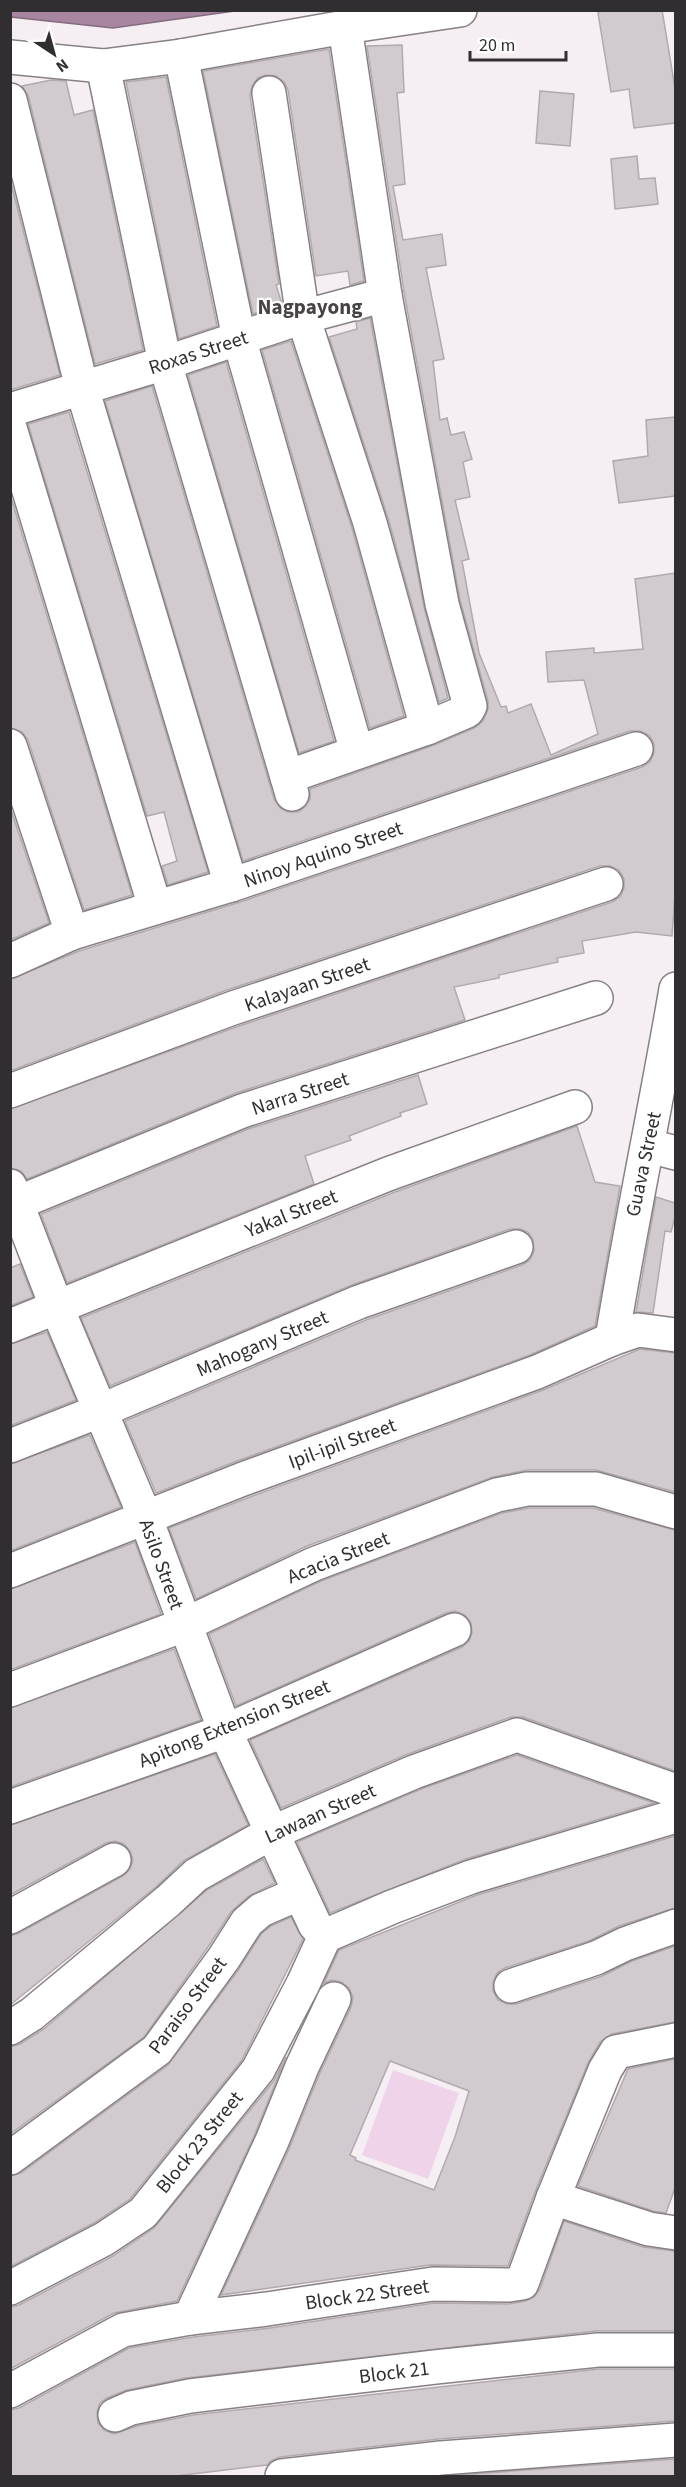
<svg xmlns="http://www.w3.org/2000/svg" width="686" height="2487" font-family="'Source Sans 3',sans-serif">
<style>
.green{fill:#efd3e9}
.water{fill:#a886a1;stroke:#846c7f;stroke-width:1.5}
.building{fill:#d1cbd0;stroke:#b0aaae;stroke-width:1.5;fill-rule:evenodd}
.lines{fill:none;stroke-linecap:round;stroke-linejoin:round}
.minor-casing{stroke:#878186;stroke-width:36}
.minor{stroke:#fff;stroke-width:33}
.labels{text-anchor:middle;stroke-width:4.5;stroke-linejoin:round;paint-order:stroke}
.street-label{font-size:20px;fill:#302e30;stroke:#fff}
.neighbourhood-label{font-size:21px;font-weight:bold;fill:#474346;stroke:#fff}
</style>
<rect width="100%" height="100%" fill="#f5eff4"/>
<path class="green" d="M 393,2070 L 459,2093 L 428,2179 L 362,2155 Z"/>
<path class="water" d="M 11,10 L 234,10 L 234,11 L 113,28 L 11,17 Z"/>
<g class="building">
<path d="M 602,10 L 662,10 L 675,88 L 675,123 L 634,128 L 629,89 L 611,92 L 598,13 Z"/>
<path d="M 402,45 L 404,92 L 397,93 L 405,184 L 393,186 L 403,240 L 442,234 L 446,265 L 426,268 L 444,359 L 433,361 L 440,420 L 447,418 L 451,435 L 464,432 L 472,459 L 463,462 L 470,497 L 455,500 L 469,559 L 462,561 L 479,653 L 501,707 L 506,706 L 508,713 L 531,704 L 551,755 L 598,734 L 584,680 L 548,682 L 546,652 L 594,648 L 594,653 L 643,649 L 635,579 L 675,573 L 675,895 L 672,936 L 636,932 L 582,941 L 584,953 L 557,958 L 558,962 L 499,975 L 499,978 L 454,987 L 465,1020 L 236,1093 L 27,1179 L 21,1171 L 10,1168 L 10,1109 L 239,1026 L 612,902 L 620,897 L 624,888 L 624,879 L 619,870 L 610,866 L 600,866 L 227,990 L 10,1071 L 10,979 L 79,951 L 237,903 L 642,767 L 650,762 L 654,753 L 654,744 L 649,735 L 640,731 L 630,731 L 243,861 L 105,401 L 152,386 L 274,799 L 280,808 L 288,812 L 298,812 L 305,807 L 310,799 L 310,789 L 434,745 L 474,728 L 483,721 L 488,709 L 488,701 L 460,600 L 404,292 L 367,46 Z"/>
<path d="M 329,49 L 364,281 L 350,285 L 348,271 L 316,276 L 288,90 L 284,82 L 276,76 L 266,75 L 258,78 L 252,86 L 250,96 L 279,284 L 276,285 L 282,304 L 253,314 L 203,71 Z"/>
<path d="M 166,77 L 217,326 L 179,339 L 126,82 Z"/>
<path d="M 51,80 L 66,81 L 74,115 L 93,110 L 143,350 L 95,364 L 28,95 L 22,86 Z"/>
<path d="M 540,91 L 574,94 L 570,146 L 536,143 Z"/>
<path d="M 637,156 L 639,179 L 655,178 L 658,204 L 615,209 L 611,159 Z"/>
<path d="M 10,179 L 60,375 L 10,390 Z"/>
<path d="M 370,318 L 424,607 L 448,698 L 439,702 L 388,518 L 329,337 L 357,329 L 356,322 Z"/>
<path d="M 291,341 L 352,528 L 404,716 L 370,728 L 262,350 Z"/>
<path d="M 226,362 L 334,741 L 299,753 L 188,375 Z"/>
<path d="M 69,412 L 208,872 L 168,885 L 162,866 L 177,861 L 164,812 L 147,816 L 28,424 Z"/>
<path d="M 675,417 L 675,496 L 619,503 L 613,461 L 648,456 L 646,420 Z"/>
<path d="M 10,494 L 132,895 L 84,910 L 28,740 L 22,732 L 10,728 Z"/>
<path d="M 10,807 L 49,923 L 10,940 Z"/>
<path d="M 418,1075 L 427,1104 L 400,1113 L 401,1116 L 349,1136 L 351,1140 L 305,1156 L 314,1184 L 67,1283 L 41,1214 L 248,1129 Z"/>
<path d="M 577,1126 L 595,1182 L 620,1186 L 595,1326 L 530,1355 L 237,1461 L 156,1493 L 125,1421 L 366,1320 L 522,1265 L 530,1260 L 534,1251 L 533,1240 L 528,1232 L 520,1229 L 510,1229 L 352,1285 L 110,1386 L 81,1318 L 395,1192 Z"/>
<path d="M 656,1197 L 675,1203 L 675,1217 L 671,1232 L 665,1231 L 653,1313 L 636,1312 Z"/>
<path d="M 20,1264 L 33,1297 L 10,1306 L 10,1268 Z"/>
<path d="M 47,1332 L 76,1400 L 10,1426 L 10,1344 Z"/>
<path d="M 640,1349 L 675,1353 L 675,1492 L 596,1470 L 527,1470 L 493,1477 L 307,1546 L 196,1599 L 169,1528 L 250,1497 L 543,1390 Z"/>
<path d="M 90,1435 L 121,1507 L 10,1551 L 10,1464 Z"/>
<path d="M 529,1508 L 593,1508 L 675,1530 L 675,1771 L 523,1717 L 511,1717 L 408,1754 L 281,1808 L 250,1740 L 462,1647 L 469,1641 L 472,1633 L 471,1623 L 465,1615 L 455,1611 L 446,1613 L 236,1706 L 209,1634 L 321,1581 L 502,1513 Z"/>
<path d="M 135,1542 L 161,1614 L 10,1670 L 10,1589 Z"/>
<path d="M 174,1649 L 201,1720 L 10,1787 L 10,1708 Z"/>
<path d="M 215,1754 L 248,1825 L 183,1861 L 156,1887 L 10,2005 L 10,1936 L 19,1933 L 123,1876 L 130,1869 L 133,1860 L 130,1851 L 124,1844 L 115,1841 L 106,1843 L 10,1895 L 10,1825 Z"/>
<path d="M 517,1755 L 654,1803 L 466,1859 L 330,1913 L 297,1842 L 421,1789 Z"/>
<path d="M 675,1836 L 675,1908 L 619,1926 L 589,1941 L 505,1968 L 497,1973 L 493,1982 L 493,1991 L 498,2000 L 507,2004 L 516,2004 L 602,1976 L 632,1961 L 675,1946 L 675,2022 L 612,2034 L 600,2042 L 588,2063 L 535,2192 L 508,2266 L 430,2265 L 221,2295 L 289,2149 L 319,2075 L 351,2007 L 353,1997 L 349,1988 L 341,1982 L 332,1980 L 324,1983 L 339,1950 L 477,1895 ZM 390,2061 L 469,2091 L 455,2137 L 434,2190 L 355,2160 L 356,2158 L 350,2155 Z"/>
<path d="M 263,1859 L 275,1883 L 249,1896 L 231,1912 L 208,1947 L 144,2037 L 10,2134 L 10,2047 L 20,2044 L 44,2029 L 207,1890 Z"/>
<path d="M 291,1917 L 303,1939 L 242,2060 L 130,2199 L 94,2223 L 10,2267 L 10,2176 L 21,2173 L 168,2065 L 239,1969 L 261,1934 L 271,1926 Z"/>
<path d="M 286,2057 L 255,2134 L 177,2301 L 114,2313 L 10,2369 L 10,2307 L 19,2305 L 113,2256 L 154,2228 L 273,2082 Z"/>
<path d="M 675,2059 L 675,2188 L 666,2213 L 653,2211 L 578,2186 L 628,2069 Z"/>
<path d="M 564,2221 L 643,2247 L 675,2251 L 675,2331 L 596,2331 L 186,2378 L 127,2390 L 107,2398 L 100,2403 L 97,2412 L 98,2423 L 104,2430 L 114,2434 L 137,2426 L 193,2415 L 599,2369 L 675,2369 L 675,2421 L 439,2439 L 280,2457 L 271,2461 L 267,2465 L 176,2476 L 10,2476 L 10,2410 L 19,2408 L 129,2348 L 193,2337 L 270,2328 L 434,2303 L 509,2304 L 525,2301 L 534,2297 L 540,2289 Z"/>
<path d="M 675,2459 L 675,2476 L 445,2476 Z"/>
</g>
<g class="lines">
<defs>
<g id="minor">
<path d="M 345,27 L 385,295 L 442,604 L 470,706 L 467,711 L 427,728"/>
<path d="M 181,56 L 239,338 L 357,752"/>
<path d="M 10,57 L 103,66 L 181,56 L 345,27 L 460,10"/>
<path d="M 103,66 L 165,363 L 292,794"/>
<path d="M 269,93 L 303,317 L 370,523 L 427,728 L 287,777"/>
<path d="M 10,100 L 82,388 L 231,885"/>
<path d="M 10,410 L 165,363 L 303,317 L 385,295"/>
<path d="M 10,428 L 155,907"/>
<path d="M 10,746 L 72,933"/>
<path d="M 10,961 L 72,933 L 231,885 L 636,749"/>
<path d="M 10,1091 L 233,1008 L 606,884"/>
<path d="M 649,1146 L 676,1153"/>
<path d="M 10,1186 L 57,1308 L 146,1519 L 225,1731 L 300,1893 L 315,1925 L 325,1936"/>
<path d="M 10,1206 L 242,1111 L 596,998"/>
<path d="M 10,1326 L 388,1174 L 575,1107"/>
<path d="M 612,1339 C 631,1222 656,1106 676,989"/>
<path d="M 10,1446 L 102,1410 L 359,1302 L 516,1247"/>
<path d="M 10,1571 L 243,1479 L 537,1372 L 612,1339 L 638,1330 L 676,1335"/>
<path d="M 10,1690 L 184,1625 L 314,1564 L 497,1495 L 527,1489 L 596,1489 L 676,1512"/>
<path d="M 10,1807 L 225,1731 L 454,1630"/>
<path d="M 10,1917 L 114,1860"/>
<path d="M 325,1936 L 392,1907 L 471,1877 L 676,1816"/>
<path d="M 511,1986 L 596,1958 L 625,1944 L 676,1926"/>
<path d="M 10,2028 L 32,2014 L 168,1901 L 196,1875 L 271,1833 L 414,1772 L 517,1735 L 676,1791"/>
<path d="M 10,2158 L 157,2050 L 224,1958 L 247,1922 L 261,1910 L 300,1893"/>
<path d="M 553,2198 L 605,2070 L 616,2052 L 676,2040"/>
<path d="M 10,2288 L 104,2239 L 143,2213 L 258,2070 L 303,1984 L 325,1936"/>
<path d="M 190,2318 L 272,2141 L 302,2067 L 334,1999"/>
<path d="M 10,2391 L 123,2330 L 190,2318 L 267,2309 L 433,2284 L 509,2285 L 522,2283 L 553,2198 L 649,2229 L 676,2233"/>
<path d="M 115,2415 L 131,2408 L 190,2396 L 435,2367 L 598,2350 L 676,2350"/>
<path d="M 282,2476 L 441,2458 L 676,2440"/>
</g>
</defs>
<use href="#minor" class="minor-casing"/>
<use href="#minor" class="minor"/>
</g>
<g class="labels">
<g class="street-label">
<text transform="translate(198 352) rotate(-18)" y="7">Roxas Street</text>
<text transform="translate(323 854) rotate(-19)" y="7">Ninoy Aquino Street</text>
<text transform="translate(307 984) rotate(-19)" y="7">Kalayaan Street</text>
<text transform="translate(300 1093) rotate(-18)" y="7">Narra Street</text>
<text transform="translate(643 1164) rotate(-78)" y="7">Guava Street</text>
<text transform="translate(291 1213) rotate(-22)" y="7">Yakal Street</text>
<text transform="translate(262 1343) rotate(-23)" y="7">Mahogany Street</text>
<text transform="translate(342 1443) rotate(-20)" y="7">Ipil-ipil Street</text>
<text transform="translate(338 1557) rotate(-22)" y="7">Acacia Street</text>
<text transform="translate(162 1564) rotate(70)" y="7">Asilo Street</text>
<text transform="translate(234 1723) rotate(-22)" y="7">Apitong Extension Street</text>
<text transform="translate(320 1813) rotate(-24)" y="7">Lawaan Street</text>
<text transform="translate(187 2005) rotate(-53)" y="7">Paraiso Street</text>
<text transform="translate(199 2142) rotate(-51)" y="7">Block 23 Street</text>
<text transform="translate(367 2294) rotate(-8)" y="7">Block 22 Street</text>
<text transform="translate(394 2372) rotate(-7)" y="7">Block 21</text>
</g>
<g class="neighbourhood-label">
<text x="310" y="314">Nagpayong</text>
</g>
</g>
<rect width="686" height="2487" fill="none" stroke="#302e30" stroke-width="24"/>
<g transform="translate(54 54) rotate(144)" stroke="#ffffff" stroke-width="4.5" paint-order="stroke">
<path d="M0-4.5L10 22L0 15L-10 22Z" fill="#302e30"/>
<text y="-9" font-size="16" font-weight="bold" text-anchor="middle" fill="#302e30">N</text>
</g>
<path d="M470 51v9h96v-9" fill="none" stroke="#302e30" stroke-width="3"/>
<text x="479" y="51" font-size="18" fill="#302e30" stroke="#ffffff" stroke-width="4.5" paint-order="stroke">20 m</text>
</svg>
